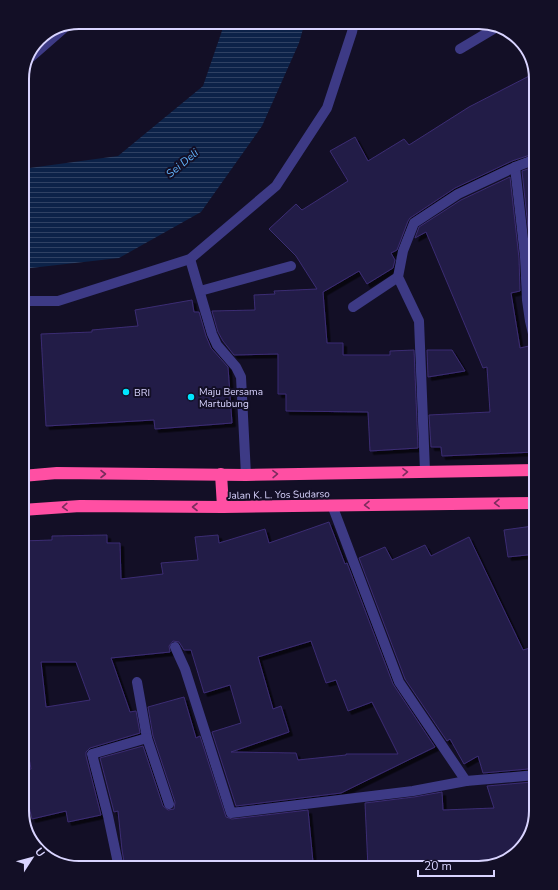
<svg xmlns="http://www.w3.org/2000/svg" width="558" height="890" font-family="'Nunito Sans',sans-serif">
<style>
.water{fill:url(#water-rules)}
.building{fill:#241b47;stroke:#3b2d73;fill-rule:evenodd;filter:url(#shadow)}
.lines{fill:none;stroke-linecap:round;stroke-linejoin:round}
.minor{stroke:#3d3a85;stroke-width:10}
.highway{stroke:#ff4fa3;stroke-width:12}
.oneway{stroke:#7d2c5e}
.poi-dot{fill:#00e5ff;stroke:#130f26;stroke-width:1.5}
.labels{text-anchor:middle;stroke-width:4;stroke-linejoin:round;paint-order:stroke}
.poi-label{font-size:10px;fill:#d9d4ff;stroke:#130f26;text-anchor:start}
.street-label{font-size:10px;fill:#d9d4ff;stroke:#130f26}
.water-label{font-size:11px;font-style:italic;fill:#62b6ff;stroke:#130f26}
.rim{fill:none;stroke:#d9d4ff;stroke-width:2}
</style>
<defs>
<pattern id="water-rules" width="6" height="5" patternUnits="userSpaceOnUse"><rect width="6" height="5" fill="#0c2248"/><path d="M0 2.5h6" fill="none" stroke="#2f4163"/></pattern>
<filter id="shadow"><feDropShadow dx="3.5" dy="3.5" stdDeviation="0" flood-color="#0009"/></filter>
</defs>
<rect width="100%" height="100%" fill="#130f26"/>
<path class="water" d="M 225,22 L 305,22 L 299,43 L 262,126 L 201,212 L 119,258 L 22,269 L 22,169 L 118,156 L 203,86 Z"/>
<g class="building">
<path d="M 535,73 L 536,79 L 536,153 L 512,161 L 455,188 L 410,218 L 408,221 L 397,250 L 391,253 L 395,260 L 393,268 L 367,284 L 359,271 L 323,292 L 327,343 L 343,343 L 343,355 L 390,355 L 390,351 L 414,350 L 418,448 L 370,451 L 368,412 L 286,411 L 286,394 L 278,394 L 278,354 L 234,355 L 223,341 L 218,332 L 212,311 L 255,310 L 254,295 L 275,294 L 274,291 L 317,289 L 296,256 L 269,229 L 296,204 L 302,210 L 348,181 L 330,151 L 355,137 L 368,161 L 404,139 L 409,145 L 469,107 Z"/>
<path d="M 536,166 L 536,288 L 533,289 L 531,256 L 522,171 Z"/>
<path d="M 510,177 L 519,258 L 520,291 L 511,293 L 520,348 L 529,346 L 536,383 L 536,452 L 442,456 L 441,447 L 431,447 L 429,415 L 490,412 L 487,367 L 483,368 L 426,232 L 415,238 L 419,227 L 461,200 Z"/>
<path d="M 192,300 L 194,312 L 199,312 L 206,336 L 211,348 L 228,367 L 232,423 L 155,429 L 154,420 L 46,426 L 41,334 L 92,332 L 92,330 L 138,326 L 135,310 Z"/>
<path d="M 427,350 L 452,350 L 465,371 L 428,377 Z"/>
<path d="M 329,522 L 345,564 L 347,563 L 393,684 L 435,747 L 341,793 L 236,806 L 212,732 L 241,723 L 230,685 L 204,693 L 191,650 L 184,650 L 179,642 L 173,641 L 169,646 L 170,652 L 111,658 L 130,712 L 136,711 L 140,733 L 90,748 L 86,752 L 86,756 L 101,815 L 68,822 L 66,811 L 32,819 L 22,777 L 22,771 L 31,769 L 22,716 L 22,541 L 52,540 L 52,536 L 107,535 L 107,543 L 120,543 L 121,579 L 163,574 L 161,563 L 198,560 L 195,537 L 218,535 L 219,543 L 265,529 L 269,543 ZM 311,641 L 326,683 L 336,680 L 348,711 L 372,702 L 398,754 L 346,754 L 346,755 L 298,760 L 296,753 L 231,752 L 289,732 L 281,706 L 273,709 L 258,657 ZM 41,662 L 76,662 L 90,700 L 46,707 Z"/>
<path d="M 533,526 L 536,554 L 508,557 L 504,530 Z"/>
<path d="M 469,537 L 523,650 L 530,648 L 536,660 L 536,765 L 528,769 L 483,773 L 478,756 L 464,764 L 450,739 L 447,741 L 405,679 L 359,558 L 385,547 L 392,560 L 425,545 L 431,556 Z"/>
<path d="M 184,697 L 196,738 L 200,736 L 226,817 L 232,819 L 308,810 L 313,862 L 243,868 L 125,868 L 122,850 L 118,811 L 114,812 L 100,758 L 143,746 L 163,806 L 168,810 L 174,809 L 175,802 L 153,736 L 148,707 Z"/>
<path d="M 532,782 L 536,795 L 536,811 L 527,842 L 504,862 L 479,868 L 368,868 L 365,803 L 414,797 L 442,792 L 443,810 L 494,808 L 487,786 Z"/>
</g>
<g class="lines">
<g class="minor">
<path d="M 460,49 L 497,27"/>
<path d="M 31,57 L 63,29"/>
<path d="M 515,167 L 525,257 L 527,300 L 530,321 L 536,346"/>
<path d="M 190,259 L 212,334 L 217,345 L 236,367 L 241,377 L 246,475"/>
<path d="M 200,291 L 291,266"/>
<path d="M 22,301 L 58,301 L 190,259 L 276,186 L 327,108 L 352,32 L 354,22"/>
<path d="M 353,307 L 398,277"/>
<path d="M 425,471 L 419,321 L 398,277 L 403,251 L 414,223 L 458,194 L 515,167 L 536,159"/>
<path d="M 332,505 L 399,682 L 466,781"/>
<path d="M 175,647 L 185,669 L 231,813 L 413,791 L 466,781 L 536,775"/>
<path d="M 137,682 L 147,738 L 169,804"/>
<path d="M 119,868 L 108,816 L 92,754 L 147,738"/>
</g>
<g class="highway">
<path d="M 221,474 L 223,507"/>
<path d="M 22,476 L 57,473 L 246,475 L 536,470"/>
<path d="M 22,510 L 80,506 L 223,507 L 536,503"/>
</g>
</g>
<defs><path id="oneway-chevron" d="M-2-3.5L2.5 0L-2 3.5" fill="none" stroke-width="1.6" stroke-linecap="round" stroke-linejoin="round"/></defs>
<g class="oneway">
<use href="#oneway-chevron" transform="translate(405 472) rotate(-1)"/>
<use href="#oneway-chevron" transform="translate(103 474)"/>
<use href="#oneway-chevron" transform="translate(275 474) rotate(-1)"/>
<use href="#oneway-chevron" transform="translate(497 503) rotate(179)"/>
<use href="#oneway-chevron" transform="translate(367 505) rotate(179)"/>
<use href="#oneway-chevron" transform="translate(65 507) rotate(177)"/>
<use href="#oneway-chevron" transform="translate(195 507) rotate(-180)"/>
</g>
<g class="poi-dot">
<circle cx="126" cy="392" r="4"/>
<circle cx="191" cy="397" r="4"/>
</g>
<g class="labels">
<g class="poi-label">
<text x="199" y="395">Maju Bersama<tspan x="199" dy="12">Martubung</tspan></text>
<text x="134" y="396">BRI</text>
</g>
<g class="street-label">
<text transform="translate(279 494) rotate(-1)" y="4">Jalan K. L. Yos Sudarso</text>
</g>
<g class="water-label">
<text transform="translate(182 163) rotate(-40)" y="4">Sei Deli</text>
</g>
</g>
<path d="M0 0H558V890H0ZM79 29H479A50 50 0 0 1 529 79V811A50 50 0 0 1 479 861H79A50 50 0 0 1 29 811V79A50 50 0 0 1 79 29Z" fill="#130f26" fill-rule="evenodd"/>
<path class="rim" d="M79 29H479A50 50 0 0 1 529 79V811A50 50 0 0 1 479 861H79A50 50 0 0 1 29 811V79A50 50 0 0 1 79 29Z"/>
<g transform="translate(32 858) rotate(54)" stroke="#130f26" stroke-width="3" paint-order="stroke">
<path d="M0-3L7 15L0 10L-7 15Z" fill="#d9d4ff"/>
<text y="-6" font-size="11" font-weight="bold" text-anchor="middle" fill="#d9d4ff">U</text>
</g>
<path d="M418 870v6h76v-6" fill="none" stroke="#d9d4ff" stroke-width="2"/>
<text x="424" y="870" font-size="12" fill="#d9d4ff" stroke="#130f26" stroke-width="3" paint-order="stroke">20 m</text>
</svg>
